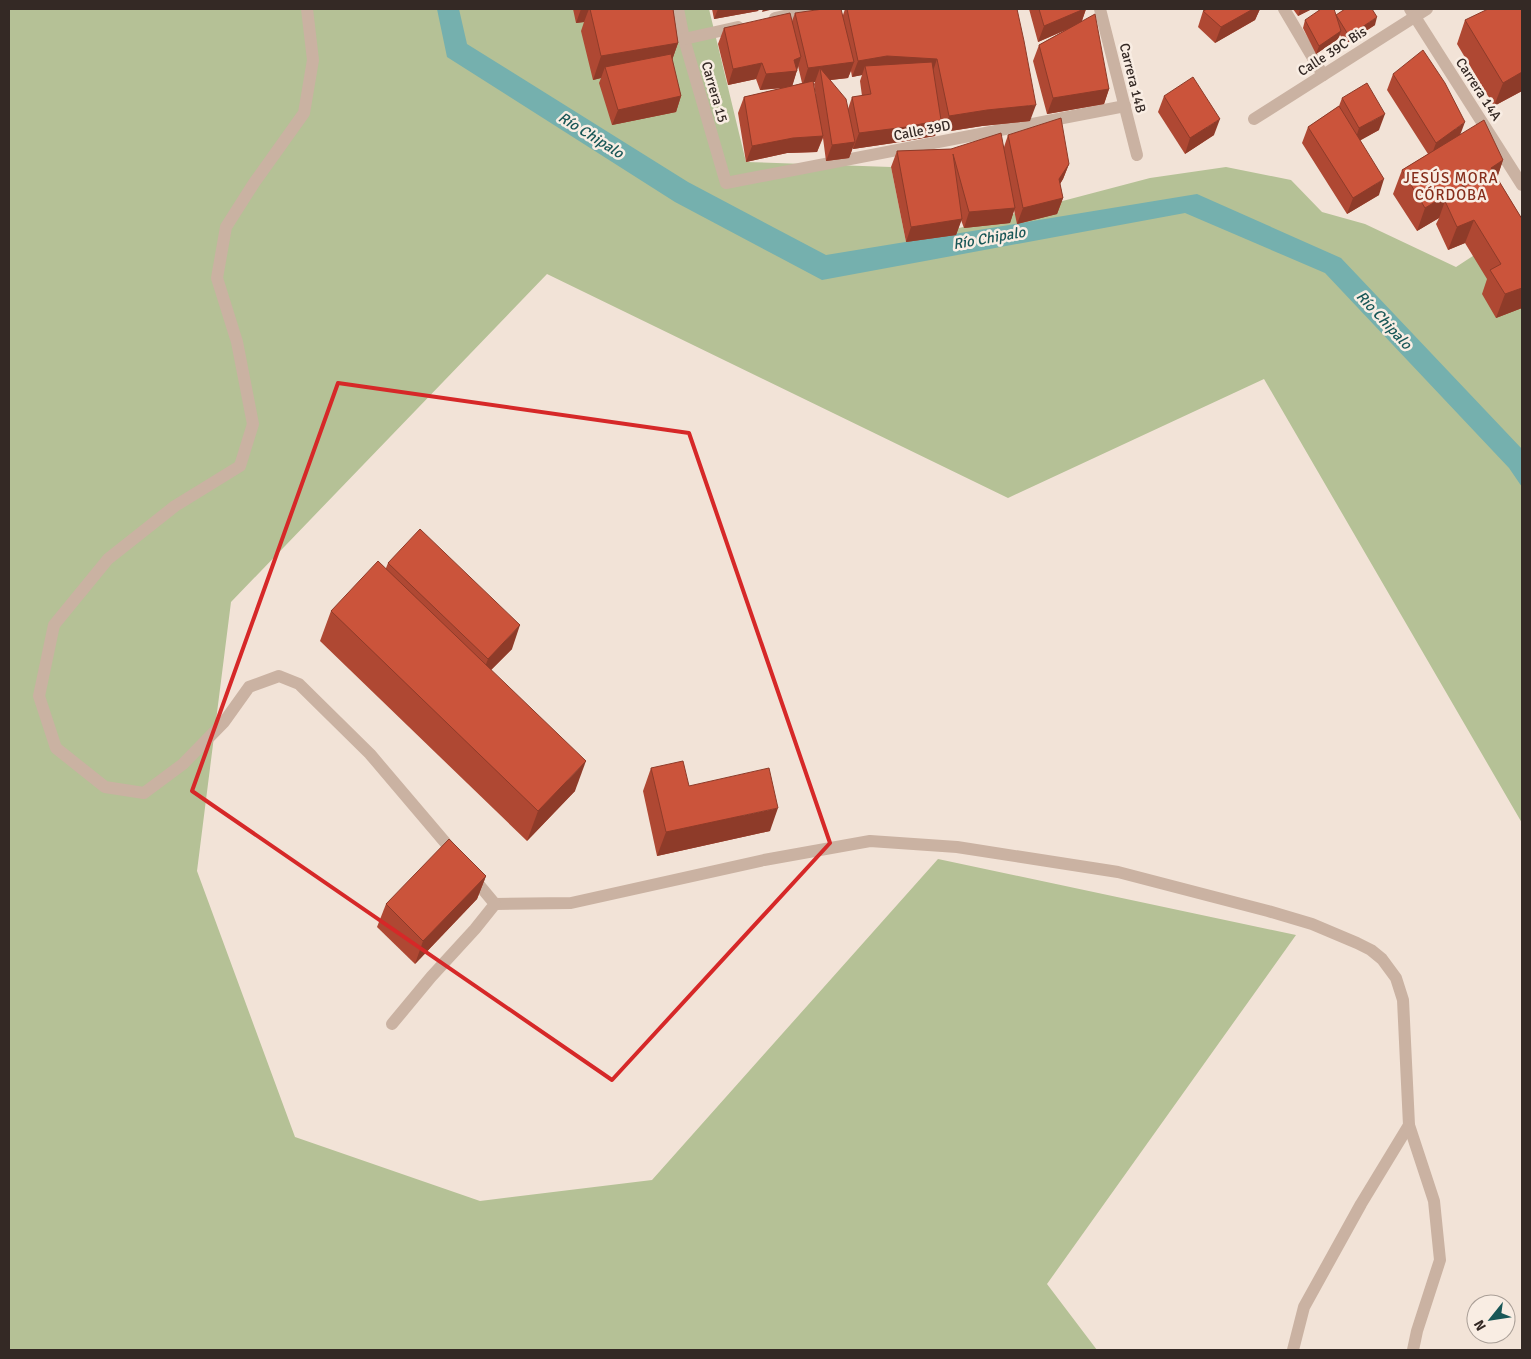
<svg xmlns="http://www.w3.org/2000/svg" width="1531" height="1359" font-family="Signika,sans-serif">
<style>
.green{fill:#b5c196}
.water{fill:#75b0ae}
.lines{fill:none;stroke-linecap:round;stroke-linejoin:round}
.minor{stroke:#cab2a2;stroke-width:12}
.wall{fill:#af4833;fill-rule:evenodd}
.shaded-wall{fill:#8e3b29}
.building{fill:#cb543b;stroke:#8e3b29}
.marked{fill:none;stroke:#d62828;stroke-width:4;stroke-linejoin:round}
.labels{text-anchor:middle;stroke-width:5;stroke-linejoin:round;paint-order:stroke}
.street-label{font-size:14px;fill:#342925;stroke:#f9ede3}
.water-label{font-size:15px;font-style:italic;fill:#195757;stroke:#f9ede3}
.neighbourhood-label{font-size:15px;letter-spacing:1px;fill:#862d1b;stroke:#f9ede3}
</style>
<rect width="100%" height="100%" fill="#f2e3d7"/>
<path class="green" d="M 9,9 L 709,9 L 746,162 L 891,167 L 906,242 L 1150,178 L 1226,167 L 1291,180 L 1322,212 L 1365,224 L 1456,267 L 1522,224 L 1522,823 L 1264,379 L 1008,498 L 547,274 L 231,602 L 197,871 L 295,1137 L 480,1201 L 652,1180 L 938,859 L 1296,935 L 1047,1284 L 1097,1350 L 9,1350 Z"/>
<path class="water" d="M 437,9 L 459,9 L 467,44 L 688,182 L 826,255 L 1197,194 L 1341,258 L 1522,449 L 1522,487 L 1509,468 L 1325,273 L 1185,213 L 822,280 L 675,202 L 447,57 Z"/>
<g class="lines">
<g class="minor">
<path d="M 307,9 L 313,60 L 304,113 L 254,183 L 226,227 L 217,278 L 237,342 L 253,424 L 240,466 L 175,506 L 108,559 L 54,625 L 39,696 L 56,748 L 105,787 L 144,793 L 183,764 L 224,722 L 249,687 L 279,676 L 299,684 L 370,754 L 455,854"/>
<path d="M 678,9 L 684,39 L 726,183 L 1125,106"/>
<path d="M 1100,9 L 1137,155"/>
<path d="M 1284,9 L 1323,75"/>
<path d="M 1410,9 L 1522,185"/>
<path d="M 775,18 L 816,9"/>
<path d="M 684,39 L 738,27"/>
<path d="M 1254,119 L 1427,9"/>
<path d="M 495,904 L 571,903 L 764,860 L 870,841 L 957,847 L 1118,872 L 1268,911 L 1312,924 L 1357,943 L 1371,950 L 1382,959 L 1396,978 L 1403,1000 L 1409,1125 L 1361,1204 L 1304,1307 L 1293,1350"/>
<path d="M 392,1024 L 431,977 L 475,929 L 495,904 L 470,874"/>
<path d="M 1409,1125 L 1434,1201 L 1440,1260 L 1417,1331 L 1413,1350"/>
</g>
</g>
<g class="wall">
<path d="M 573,9 L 673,9 L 678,43 L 672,60 L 681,96 L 676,112 L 612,125 L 599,83 L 601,78 L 593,80 L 581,31 L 584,22 L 576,23 Z"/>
<path d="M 712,9 L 759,9 L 758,11 L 714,19 Z"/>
<path d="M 845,9 L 1017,9 L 1030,121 L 982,126 L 944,132 L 940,115 L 941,120 L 935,136 L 900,142 L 853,149 L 853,147 L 849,158 L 826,161 L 823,138 L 817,152 L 787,153 L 746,162 L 738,113 L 744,97 L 783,88 L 760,90 L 756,79 L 728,85 L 718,44 L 724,28 L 792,21 L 795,13 L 843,15 ZM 798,66 L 802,83 L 792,86 L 797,70 ZM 851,71 L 852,77 L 862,75 L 860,81 L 862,96 L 852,97 L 848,109 L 830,80 L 848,78 ZM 813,82 L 815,82 L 814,84 L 817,105 Z"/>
<path d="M 1029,9 L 1086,9 L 1082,21 L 1109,89 L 1104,104 L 1047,114 L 1033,61 L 1039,45 L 1066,30 L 1038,42 Z"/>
<path d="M 1207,9 L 1260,9 L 1255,20 L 1215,43 L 1198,27 L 1203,11 Z"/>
<path d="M 1293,9 L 1312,9 L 1298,16 Z"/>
<path d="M 1522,9 L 1522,91 L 1494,106 L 1457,44 L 1465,20 Z"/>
<path d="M 1336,15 L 1375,25 L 1346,44 L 1340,35 L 1338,39 L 1316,54 L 1303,28 L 1305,20 Z"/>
<path d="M 1393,74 L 1460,134 L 1503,160 L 1497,178 L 1522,219 L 1522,308 L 1496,318 L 1482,294 L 1487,279 L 1465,243 L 1448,250 L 1436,224 L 1439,218 L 1417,231 L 1393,194 L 1402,170 L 1428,154 L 1387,90 Z"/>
<path d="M 1164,96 L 1214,135 L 1185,154 L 1158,112 Z"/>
<path d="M 1342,98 L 1379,130 L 1360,140 L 1379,195 L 1347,214 L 1302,143 L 1308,127 L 1339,106 Z"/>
<path d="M 1008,135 L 1069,164 L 1063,179 L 1060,184 L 1063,198 L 1057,214 L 1017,224 L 1014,210 L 1010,223 L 964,228 L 961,220 L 956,235 L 906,242 L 891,167 L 897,151 L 1004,147 Z"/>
<path d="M 388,563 L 512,649 L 491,670 L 575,791 L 527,841 L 320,641 L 331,611 L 386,568 Z"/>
<path d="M 651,768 L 689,786 L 770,831 L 657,856 L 643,791 Z"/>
<path d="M 486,876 L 477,899 L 415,964 L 377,927 L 386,904 Z"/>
</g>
<g class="shaded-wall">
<path d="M 581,9 L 589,9 L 584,22 L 576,23 Z"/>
<path d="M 718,9 L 759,9 L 758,11 L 714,19 Z"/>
<path d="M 763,9 L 774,9 L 762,12 Z"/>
<path d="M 1084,9 L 1086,9 L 1081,23 L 1038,42 L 1044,26 Z"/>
<path d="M 1253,9 L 1260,9 L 1255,20 L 1215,43 L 1221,27 Z"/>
<path d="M 1300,9 L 1312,9 L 1298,16 Z"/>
<path d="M 1377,17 L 1375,25 L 1346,44 L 1349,36 Z"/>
<path d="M 1341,31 L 1338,39 L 1316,54 L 1319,46 Z"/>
<path d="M 678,43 L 670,66 L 605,67 L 601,78 L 593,80 L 601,56 Z"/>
<path d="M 887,56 L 937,59 L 932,74 L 865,66 L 862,75 L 852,77 L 858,61 Z"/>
<path d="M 801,57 L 792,87 L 760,90 L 766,74 L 794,60 Z"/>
<path d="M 854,62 L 848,78 L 822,81 L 820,68 L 815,82 L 803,84 L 808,68 Z"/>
<path d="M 762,63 L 756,79 L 728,85 L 733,69 Z"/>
<path d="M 1522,72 L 1522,91 L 1494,106 L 1503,83 Z"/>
<path d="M 1109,89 L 1104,104 L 1047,114 L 1053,98 Z"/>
<path d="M 681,96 L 676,112 L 612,125 L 618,110 Z"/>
<path d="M 1036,105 L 1030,121 L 982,126 L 944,132 L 949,116 L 987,110 Z"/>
<path d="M 1385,114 L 1379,130 L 1354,144 L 1359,128 Z"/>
<path d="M 1220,119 L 1214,135 L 1185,154 L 1190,138 Z"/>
<path d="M 941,120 L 935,136 L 900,142 L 853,149 L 859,133 Z"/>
<path d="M 1465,122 L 1459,138 L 1430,159 L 1436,143 Z"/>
<path d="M 823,136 L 817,152 L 787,153 L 746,162 L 752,146 L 793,138 Z"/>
<path d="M 855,142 L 849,158 L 826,161 L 832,145 Z"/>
<path d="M 1503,160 L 1495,184 L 1491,168 Z"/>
<path d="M 1069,164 L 1063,179 L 1053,195 L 1059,179 Z"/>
<path d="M 1480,175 L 1445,201 L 1439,218 L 1417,231 L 1425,208 Z"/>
<path d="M 1384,179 L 1379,195 L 1347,214 L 1353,198 Z"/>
<path d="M 1063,198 L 1057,214 L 1017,224 L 1023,208 Z"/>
<path d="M 1015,208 L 1010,223 L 964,228 L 969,212 Z"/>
<path d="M 962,219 L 956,235 L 906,242 L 911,227 Z"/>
<path d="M 1474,220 L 1465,243 L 1448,250 L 1457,227 Z"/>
<path d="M 1522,288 L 1522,308 L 1496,318 L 1505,294 Z"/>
<path d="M 520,625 L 512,649 L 479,682 L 488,659 Z"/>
<path d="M 586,761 L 575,791 L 527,841 L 538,811 Z"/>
<path d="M 778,808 L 770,831 L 657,856 L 666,832 Z"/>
<path d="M 486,876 L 477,899 L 415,964 L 423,941 Z"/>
</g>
<g class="building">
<path d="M 590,9 L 673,9 L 678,43 L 601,56 Z"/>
<path d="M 823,9 L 841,9 L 854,62 L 808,68 L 795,13 Z"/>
<path d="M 847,9 L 1017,9 L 1024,41 L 1036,105 L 987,110 L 949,116 L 937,59 L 887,56 L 858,61 Z"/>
<path d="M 1039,9 L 1084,9 L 1044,26 Z"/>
<path d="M 1207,9 L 1253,9 L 1221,27 L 1203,11 Z"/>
<path d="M 1321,9 L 1334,9 L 1336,15 L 1345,9 L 1372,9 L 1377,17 L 1349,36 L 1336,15 L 1341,31 L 1319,46 L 1305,20 Z"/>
<path d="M 1488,9 L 1522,9 L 1522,72 L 1503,83 L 1465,20 Z"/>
<path d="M 790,13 L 801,57 L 794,60 L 797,71 L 766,74 L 762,63 L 733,69 L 724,28 Z"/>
<path d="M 1095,14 L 1109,89 L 1053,98 L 1039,45 Z"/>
<path d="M 1423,50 L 1445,83 L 1465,122 L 1436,143 L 1393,74 Z"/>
<path d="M 671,54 L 681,96 L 618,110 L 605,67 Z"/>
<path d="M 932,62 L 941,120 L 906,127 L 859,133 L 852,97 L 871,94 L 865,66 Z"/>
<path d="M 820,68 L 846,99 L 855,142 L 832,145 Z"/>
<path d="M 1193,77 L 1220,119 L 1190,138 L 1164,96 Z"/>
<path d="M 813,81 L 823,136 L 793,138 L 752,146 L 744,97 Z"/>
<path d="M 1367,83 L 1385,114 L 1359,128 L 1342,98 Z"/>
<path d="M 1339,106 L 1384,179 L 1353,198 L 1308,127 Z"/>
<path d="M 1061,118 L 1069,164 L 1059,179 L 1063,198 L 1023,208 L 1008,135 Z"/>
<path d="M 1484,120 L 1503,160 L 1491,168 L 1522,219 L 1522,288 L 1505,294 L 1490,270 L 1501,264 L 1474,220 L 1457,227 L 1445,201 L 1480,175 L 1425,208 L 1402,170 Z"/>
<path d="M 1001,133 L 1015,208 L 969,212 L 953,154 L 962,219 L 911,227 L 897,151 L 951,149 Z"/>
<path d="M 420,529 L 520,625 L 488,659 L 388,563 Z"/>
<path d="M 378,561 L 586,761 L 538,811 L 331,611 Z"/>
<path d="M 683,761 L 689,786 L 769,768 L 778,808 L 666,832 L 651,768 Z"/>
<path d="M 449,839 L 486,876 L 423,941 L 386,904 Z"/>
</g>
<path class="marked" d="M 338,383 L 689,433 L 830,843 L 612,1080 L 192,791 Z"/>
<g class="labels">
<g class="street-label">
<text transform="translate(1332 51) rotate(-33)" y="5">Calle 39C Bis</text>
<text transform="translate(1133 78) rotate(76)" y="5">Carrera 14B</text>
<text transform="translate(1479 89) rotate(57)" y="5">Carrera 14A</text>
<text transform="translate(715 92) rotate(74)" y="5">Carrera 15</text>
<text transform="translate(922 130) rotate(-11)" y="5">Calle 39D</text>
</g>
<g class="water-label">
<text transform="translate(591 135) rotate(32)" y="5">Río Chipalo</text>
<text transform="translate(989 238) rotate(-10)" y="5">Río Chipalo</text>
<text transform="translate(1384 320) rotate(47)" y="5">Río Chipalo</text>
</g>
<g class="neighbourhood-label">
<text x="1451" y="183">JESÚS MORA<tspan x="1451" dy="17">CÓRDOBA</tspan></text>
</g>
</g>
<rect width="1531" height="1359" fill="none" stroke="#342925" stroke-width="20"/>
<g transform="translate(1491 1319) rotate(240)"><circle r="24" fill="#f9ede3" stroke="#aa9f97"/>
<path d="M0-4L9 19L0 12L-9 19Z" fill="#195757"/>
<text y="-8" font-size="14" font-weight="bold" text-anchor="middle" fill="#342925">N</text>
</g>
</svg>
